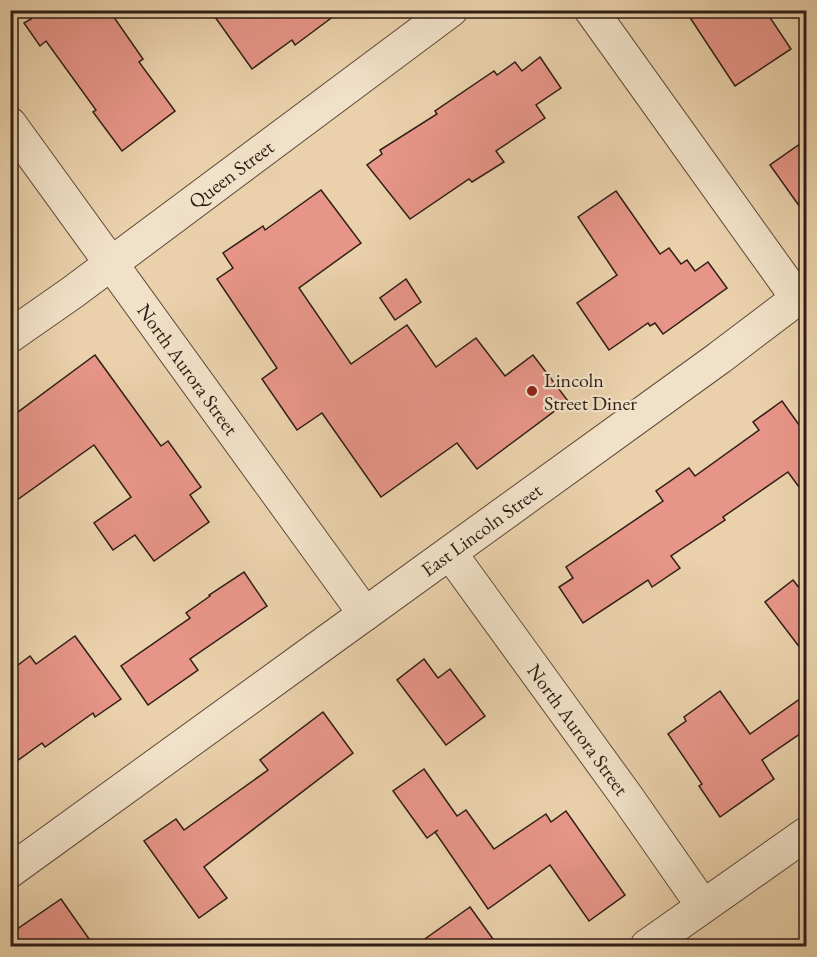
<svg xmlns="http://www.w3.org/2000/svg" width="817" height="957" font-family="'EB Garamond',serif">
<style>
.building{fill:#e79588;stroke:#2f1e15;stroke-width:1.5}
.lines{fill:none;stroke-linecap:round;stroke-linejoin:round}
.minor-casing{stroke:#5e4b3a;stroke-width:35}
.tertiary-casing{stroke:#5e4b3a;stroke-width:35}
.minor{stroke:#f1e1c8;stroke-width:33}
.tertiary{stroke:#f1e1c8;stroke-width:33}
.poi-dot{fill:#8f2418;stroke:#f1e1c8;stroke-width:2}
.labels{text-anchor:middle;stroke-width:4.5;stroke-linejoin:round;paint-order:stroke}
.street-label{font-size:20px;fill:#2f1e15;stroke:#f1e1c8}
.poi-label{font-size:20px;fill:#2f1e15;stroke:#f1e1c8;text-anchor:start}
</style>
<rect width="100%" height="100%" fill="#ead1ab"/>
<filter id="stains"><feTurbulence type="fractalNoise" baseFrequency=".00333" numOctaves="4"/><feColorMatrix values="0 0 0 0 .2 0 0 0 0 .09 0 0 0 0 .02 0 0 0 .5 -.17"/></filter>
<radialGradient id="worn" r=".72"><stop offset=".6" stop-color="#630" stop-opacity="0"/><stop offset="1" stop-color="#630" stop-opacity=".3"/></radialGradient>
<g class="building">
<path d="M 24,10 L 109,10 L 143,59 L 139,62 L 175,111 L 122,151 L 93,112 L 96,110 L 46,41 L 40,46 L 24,23 L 31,19 Z"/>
<path d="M 210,10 L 342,10 L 295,45 L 292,40 L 252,69 Z"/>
<path d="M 685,10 L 765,10 L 791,49 L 735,86 Z"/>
<path d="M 540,57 L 561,88 L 536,105 L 545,118 L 496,151 L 504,162 L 472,182 L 469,179 L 410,219 L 367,165 L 382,154 L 380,150 L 437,114 L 435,111 L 494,71 L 497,75 L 515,62 L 522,71 Z"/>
<path d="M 807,139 L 807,217 L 770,165 Z"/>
<path d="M 321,190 L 361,243 L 299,288 L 351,364 L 407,325 L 436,367 L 476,338 L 505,376 L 533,355 L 568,401 L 477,469 L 457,443 L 381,497 L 322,413 L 297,430 L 262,379 L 277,368 L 217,279 L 233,268 L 223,253 L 263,226 L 265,230 Z"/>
<path d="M 616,191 L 660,254 L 669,248 L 681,264 L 687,260 L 695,271 L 708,262 L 727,288 L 663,334 L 655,323 L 650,326 L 648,323 L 609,350 L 577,303 L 617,275 L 578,217 Z"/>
<path d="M 406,279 L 421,302 L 395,320 L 380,298 Z"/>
<path d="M 95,355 L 161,446 L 168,441 L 201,487 L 190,495 L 209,522 L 154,561 L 135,535 L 113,550 L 94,523 L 131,497 L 94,445 L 10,505 L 10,418 Z"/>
<path d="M 782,401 L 807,436 L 807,498 L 788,472 L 723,517 L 725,520 L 671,556 L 680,568 L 652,587 L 648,580 L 583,623 L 559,587 L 573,578 L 566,567 L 663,501 L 656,491 L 689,468 L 695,476 L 759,430 L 753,422 Z"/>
<path d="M 244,572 L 267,606 L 190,659 L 198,670 L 148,705 L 121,666 L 190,618 L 186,613 L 210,596 L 209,595 Z"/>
<path d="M 793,580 L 807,598 L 807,657 L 765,602 Z"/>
<path d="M 75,636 L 121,699 L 95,717 L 93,713 L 45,747 L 42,743 L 10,766 L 10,671 L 30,656 L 36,664 Z"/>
<path d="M 424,659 L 438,678 L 450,669 L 485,716 L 446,745 L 397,680 Z"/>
<path d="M 720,691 L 750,734 L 807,694 L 807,729 L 762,760 L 774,779 L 720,817 L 699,786 L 702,784 L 668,734 L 686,721 L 684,717 Z"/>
<path d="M 323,712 L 353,753 L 204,867 L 227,898 L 199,918 L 144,841 L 176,819 L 184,830 L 268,770 L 260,760 Z"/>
<path d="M 424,769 L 457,816 L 466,810 L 494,849 L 546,814 L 551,822 L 566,811 L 625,895 L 589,921 L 550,865 L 488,909 L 435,832 L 438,830 L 427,838 L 393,791 Z"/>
<path d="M 61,899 L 94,946 L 10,946 L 10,934 Z"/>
<path d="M 470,907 L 498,946 L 415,946 Z"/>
</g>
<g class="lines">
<defs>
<g id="minor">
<path id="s1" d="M 10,336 L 73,292 L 451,10"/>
<path id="s2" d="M 450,553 L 627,797 L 703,906"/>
<path d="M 647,946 L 806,834"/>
</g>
<g id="tertiary">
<path d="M 591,10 L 798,299"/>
<path id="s3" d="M 10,124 L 365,614"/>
<path id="s4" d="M 10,871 L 311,653 L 719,358 L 806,292"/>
</g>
</defs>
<use href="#minor" class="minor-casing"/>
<use href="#tertiary" class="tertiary-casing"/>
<use href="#minor" class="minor"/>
<use href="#tertiary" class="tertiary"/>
</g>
<circle class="poi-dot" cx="532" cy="391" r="6"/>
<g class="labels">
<g class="street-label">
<text dy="7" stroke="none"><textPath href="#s1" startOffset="274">Queen Street</textPath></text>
<text dy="7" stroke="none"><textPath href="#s3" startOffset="303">North Aurora Street</textPath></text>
<text dy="7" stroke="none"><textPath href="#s4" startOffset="582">East Lincoln Street</textPath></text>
<text dy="7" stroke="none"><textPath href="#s2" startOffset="218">North Aurora Street</textPath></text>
</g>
<g class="poi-label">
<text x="544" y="387">Lincoln<tspan x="544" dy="23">Street Diner</tspan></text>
</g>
</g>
<rect width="817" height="957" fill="none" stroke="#ead1ab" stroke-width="36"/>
<rect x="12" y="12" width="793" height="933" fill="none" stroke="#2f1e15" stroke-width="3"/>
<rect x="18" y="18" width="781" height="921" fill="none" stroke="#2f1e15" stroke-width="1.5"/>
<rect width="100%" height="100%" filter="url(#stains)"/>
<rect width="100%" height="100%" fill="url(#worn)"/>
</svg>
